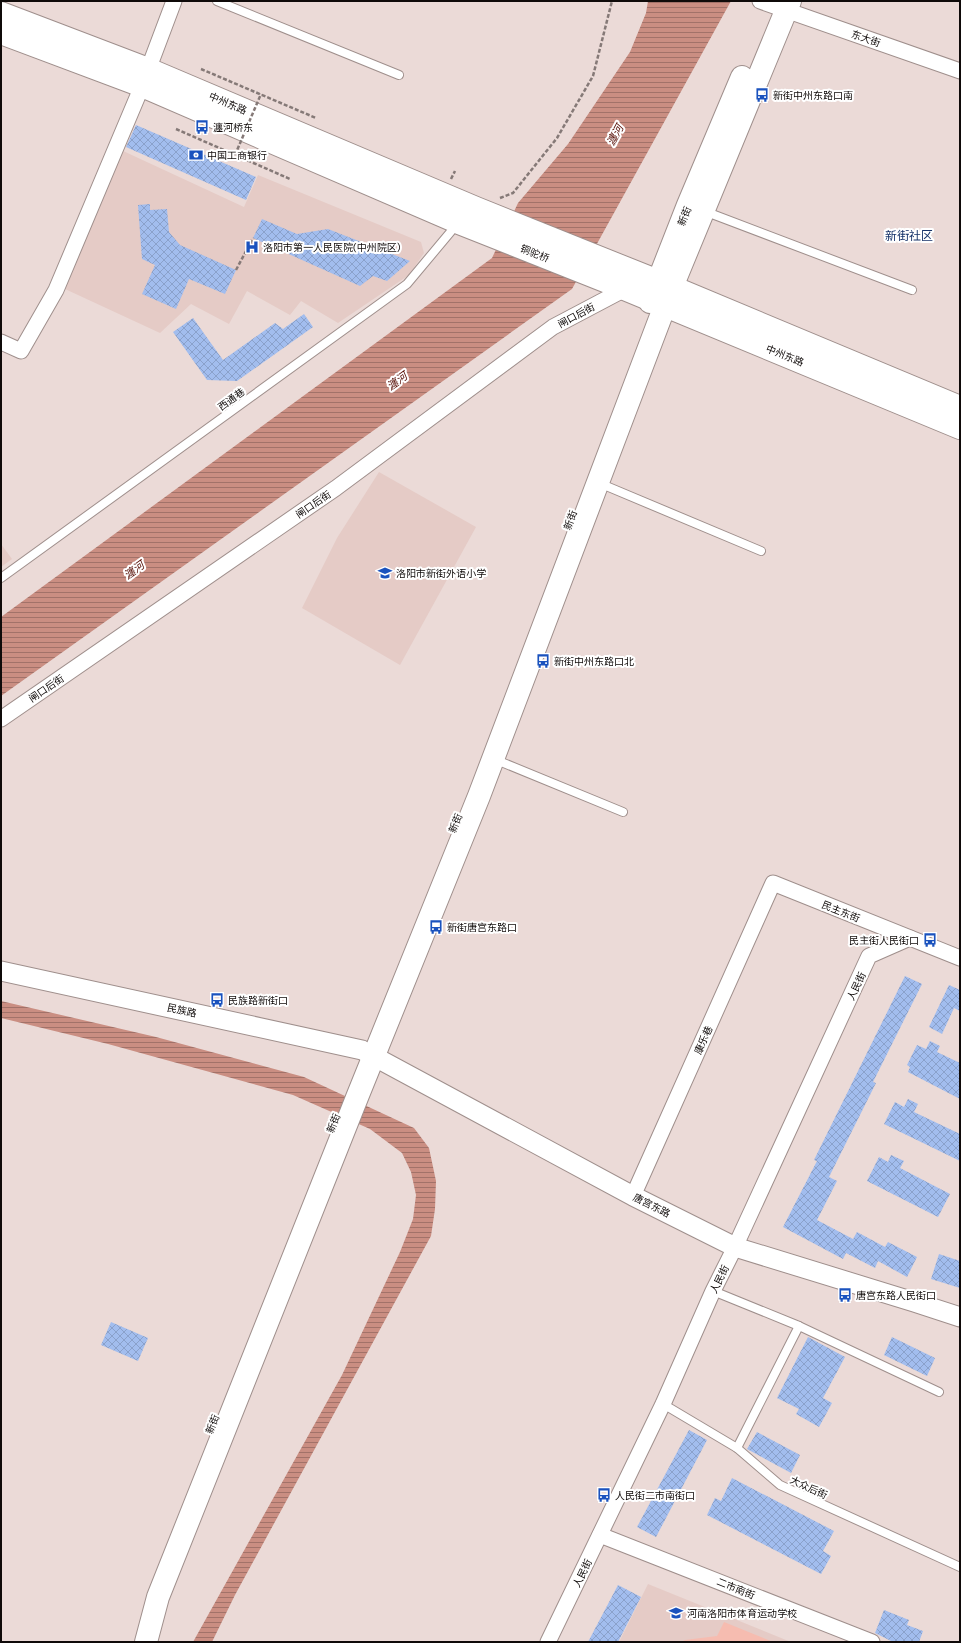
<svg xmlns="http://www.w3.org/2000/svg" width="961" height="1643" font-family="'DM Sans','Noto Sans SC',sans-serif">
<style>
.built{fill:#e5cbc6}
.pitch{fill:#f6bcb0}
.water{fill:url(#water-rules)}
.building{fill:url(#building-cross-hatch)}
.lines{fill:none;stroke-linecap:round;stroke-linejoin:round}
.service-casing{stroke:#9f8f8c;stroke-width:10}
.minor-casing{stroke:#9f8f8c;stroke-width:17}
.tertiary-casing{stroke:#9f8f8c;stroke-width:21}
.primary-casing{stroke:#9f8f8c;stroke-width:24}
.path{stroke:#857977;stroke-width:2.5;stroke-dasharray:4 2;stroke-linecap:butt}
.service{stroke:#fff;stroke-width:8}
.minor{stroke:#fff;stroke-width:15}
.tertiary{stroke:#fff;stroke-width:19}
.primary{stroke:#fff;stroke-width:22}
.path-bridge{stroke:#857977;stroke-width:2.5;stroke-dasharray:4 2;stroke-linecap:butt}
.labels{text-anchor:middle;stroke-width:4;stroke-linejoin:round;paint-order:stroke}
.street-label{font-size:10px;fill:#0f0a09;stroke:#fff}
.poi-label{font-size:10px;fill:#0f0a09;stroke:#fff;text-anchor:start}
.water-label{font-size:11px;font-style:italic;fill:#540b02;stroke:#fff}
.quarter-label{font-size:12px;fill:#163268;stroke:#fff}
</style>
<defs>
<pattern id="water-rules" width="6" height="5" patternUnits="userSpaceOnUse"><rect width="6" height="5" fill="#ca8e82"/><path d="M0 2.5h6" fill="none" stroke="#a27269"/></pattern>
<pattern id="building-cross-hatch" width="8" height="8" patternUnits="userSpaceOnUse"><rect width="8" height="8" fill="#a2bdee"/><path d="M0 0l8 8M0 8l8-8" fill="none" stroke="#8aa1cb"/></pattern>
</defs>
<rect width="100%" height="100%" fill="#ebdad7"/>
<g class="built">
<path d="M 121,150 L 244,207 L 258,175 L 421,242 L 424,253 L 409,275 L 338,323 L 301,301 L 290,315 L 247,291 L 229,324 L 191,304 L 160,333 L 65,289 Z"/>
<path d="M 379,472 L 476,527 L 400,665 L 302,608 L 337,538 Z"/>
<path d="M 1,544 L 12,559 L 1,567 Z"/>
<path d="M 648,1584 L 791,1642 L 619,1642 Z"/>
</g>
<path class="pitch" d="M 724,1622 L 773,1642 L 681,1642 L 685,1640 L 717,1636 Z"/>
<g class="water">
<path d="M 648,1 L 731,1 L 572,289 L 1,696 L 1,617 L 492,258 L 518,203 L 568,144 L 630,52 L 646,13 Z"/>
<path d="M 1,1001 L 156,1037 L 304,1077 L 414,1128 L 429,1148 L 436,1181 L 435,1209 L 431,1236 L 235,1595 L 212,1642 L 193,1642 L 342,1375 L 400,1252 L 413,1219 L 416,1195 L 411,1172 L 402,1153 L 370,1129 L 293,1095 L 108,1044 L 1,1018 Z"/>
</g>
<g class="building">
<path d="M 136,125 L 256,177 L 246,200 L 126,147 Z"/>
<path d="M 150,204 L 150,210 L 167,209 L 169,232 L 180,245 L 236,270 L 225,294 L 189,279 L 176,309 L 142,294 L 155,265 L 142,259 L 138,205 Z"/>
<path d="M 262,219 L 297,234 L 328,229 L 410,261 L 387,281 L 373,276 L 360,286 L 253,238 Z"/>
<path d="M 304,314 L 313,327 L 237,381 L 207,380 L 173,332 L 193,318 L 223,360 L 275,323 L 283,329 Z"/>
<path d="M 905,976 L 922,984 L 873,1082 L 876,1083 L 829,1177 L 837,1181 L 817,1220 L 853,1239 L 857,1232 L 885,1247 L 888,1242 L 917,1257 L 907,1277 L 878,1261 L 875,1268 L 846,1253 L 843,1259 L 783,1227 L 817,1161 L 814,1160 Z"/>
<path d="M 949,985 L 960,990 L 960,1011 L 954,1008 L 942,1034 L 929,1027 Z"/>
<path d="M 930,1041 L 940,1046 L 937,1052 L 960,1063 L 960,1099 L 908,1072 L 910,1067 L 907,1065 L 917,1045 L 926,1049 Z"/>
<path d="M 908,1099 L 918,1104 L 914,1112 L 960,1134 L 960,1161 L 884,1124 L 895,1102 L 904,1107 Z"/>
<path d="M 891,1155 L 904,1161 L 900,1168 L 950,1194 L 938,1217 L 867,1181 L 879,1157 L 888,1162 Z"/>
<path d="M 939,1254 L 960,1261 L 960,1288 L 931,1279 Z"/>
<path d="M 111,1322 L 148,1338 L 138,1361 L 101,1345 Z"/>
<path d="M 808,1337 L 845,1357 L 823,1398 L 832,1403 L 819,1427 L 796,1414 L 799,1409 L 777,1398 Z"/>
<path d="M 892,1337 L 935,1358 L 927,1376 L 884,1355 Z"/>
<path d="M 689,1430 L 707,1440 L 656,1537 L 637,1527 Z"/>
<path d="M 757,1432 L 800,1455 L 791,1473 L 747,1449 Z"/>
<path d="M 732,1478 L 834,1531 L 823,1551 L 831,1556 L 821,1574 L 707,1515 L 715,1498 L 721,1501 Z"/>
<path d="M 618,1585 L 641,1597 L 618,1642 L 588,1642 Z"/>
<path d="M 884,1610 L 909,1620 L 907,1625 L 923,1631 L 919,1642 L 893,1642 L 875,1633 Z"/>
</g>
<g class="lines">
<defs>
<g id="service">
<path d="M 217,1 L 399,75"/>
<path d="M 704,211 L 912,290"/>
<path d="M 599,483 L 761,551"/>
<path d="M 1,578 L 407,284 L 458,223"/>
<path d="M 494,759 L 623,812"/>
<path d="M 713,1291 L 799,1326 L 939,1392"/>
<path d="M 663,1404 L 737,1448 L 780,1485 L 960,1567"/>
<path d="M 737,1448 L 799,1326"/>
</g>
<g id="minor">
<path d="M 760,1 L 960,71"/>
<path d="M 1,342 L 21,351 L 56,290 L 142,86 L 174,1"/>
<path d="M 1,719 L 336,488 L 553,327 L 625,289"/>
<path d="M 633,1196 L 773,883 L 960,958"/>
<path d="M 600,1535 L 872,1642"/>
<path d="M 548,1642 L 663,1404 L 713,1291 L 735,1247 L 869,956 L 910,938"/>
</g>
<path id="tertiary" d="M 1,971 L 362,1050 L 633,1196 L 735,1247 L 914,1302 L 960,1317"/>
<g id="primary">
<path d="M 1,13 L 148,69 L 476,208 L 658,281 L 960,407"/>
<path d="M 1,33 L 142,86 L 459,223 L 610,283 L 960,428"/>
<path d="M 650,302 L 688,205 L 742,77"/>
<path d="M 146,1642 L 158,1597 L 358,1095 L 479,796 L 672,287 L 790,1"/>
</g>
</defs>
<use href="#service" class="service-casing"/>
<use href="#minor" class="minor-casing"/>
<use href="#tertiary" class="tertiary-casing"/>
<use href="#primary" class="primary-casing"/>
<g class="path">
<path d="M 201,69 L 316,118"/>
<path d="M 176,129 L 290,179"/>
<path d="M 451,179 L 455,171"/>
<path d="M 500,198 L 513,193 L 557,138 L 593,76 L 612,1"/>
<path d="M 236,270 L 253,238"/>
</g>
<use href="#service" class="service"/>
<use href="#minor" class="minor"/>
<use href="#tertiary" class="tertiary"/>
<use href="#primary" class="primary"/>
<path class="path-bridge" d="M 235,155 L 261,94"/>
</g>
<defs>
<symbol id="bus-bare" viewBox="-9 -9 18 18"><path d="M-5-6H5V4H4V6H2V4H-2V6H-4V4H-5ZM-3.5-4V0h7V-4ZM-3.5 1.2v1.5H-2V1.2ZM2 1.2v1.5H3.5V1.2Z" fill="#1a52be" stroke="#fff" stroke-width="2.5" paint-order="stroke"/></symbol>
<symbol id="bank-bare" viewBox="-9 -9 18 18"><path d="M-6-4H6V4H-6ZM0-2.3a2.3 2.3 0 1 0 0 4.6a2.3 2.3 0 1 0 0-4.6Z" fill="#1a52be" stroke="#fff" stroke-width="2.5" paint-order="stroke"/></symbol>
<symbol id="hospital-bare" viewBox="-9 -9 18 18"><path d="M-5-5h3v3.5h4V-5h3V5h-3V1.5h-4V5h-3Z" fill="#1a52be" stroke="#fff" stroke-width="2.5" paint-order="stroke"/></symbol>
<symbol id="school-bare" viewBox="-9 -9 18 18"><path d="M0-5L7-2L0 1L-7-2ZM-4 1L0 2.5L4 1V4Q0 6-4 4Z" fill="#1a52be" stroke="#fff" stroke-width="2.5" paint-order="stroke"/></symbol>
</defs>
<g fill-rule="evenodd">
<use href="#bus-bare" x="752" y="85" width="20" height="20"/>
<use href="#bus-bare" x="192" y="117" width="20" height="20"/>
<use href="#bank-bare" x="186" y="145" width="20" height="20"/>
<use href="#hospital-bare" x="242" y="237" width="20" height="20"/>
<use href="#school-bare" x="375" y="563" width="20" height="20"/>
<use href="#bus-bare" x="533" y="651" width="20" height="20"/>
<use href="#bus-bare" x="426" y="917" width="20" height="20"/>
<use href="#bus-bare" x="920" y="930" width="20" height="20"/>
<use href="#bus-bare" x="207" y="990" width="20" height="20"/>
<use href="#bus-bare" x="835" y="1285" width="20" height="20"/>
<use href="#bus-bare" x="594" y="1485" width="20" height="20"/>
<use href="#school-bare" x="666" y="1603" width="20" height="20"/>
</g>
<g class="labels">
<g class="street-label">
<text transform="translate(866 38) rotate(19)" y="4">东大街</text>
<text transform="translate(228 103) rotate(23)" y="4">中州东路</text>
<text transform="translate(684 216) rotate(-68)" y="4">新街</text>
<text transform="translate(535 253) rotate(22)" y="4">铜驼桥</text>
<text transform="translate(576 315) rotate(-28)" y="4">闸口后街</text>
<text transform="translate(785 355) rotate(22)" y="4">中州东路</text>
<text transform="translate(231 399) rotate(-36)" y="4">西通巷</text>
<text transform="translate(313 504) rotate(-34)" y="4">闸口后街</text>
<text transform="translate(570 520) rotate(-70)" y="4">新街</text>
<text transform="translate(46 688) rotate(-34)" y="4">闸口后街</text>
<text transform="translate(455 823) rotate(-68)" y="4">新街</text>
<text transform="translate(841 911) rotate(22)" y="4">民主东街</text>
<text transform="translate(856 986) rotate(-65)" y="4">人民街</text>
<text transform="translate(182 1010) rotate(12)" y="4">民族路</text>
<text transform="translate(703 1040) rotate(-66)" y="4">康乐巷</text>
<text transform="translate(333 1123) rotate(-68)" y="4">新街</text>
<text transform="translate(652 1205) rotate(27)" y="4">唐宫东路</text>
<text transform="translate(719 1279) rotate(-64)" y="4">人民街</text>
<text transform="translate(212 1424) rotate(-68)" y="4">新街</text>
<text transform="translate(809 1487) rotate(25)" y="4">大众后街</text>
<text transform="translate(582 1573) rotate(-64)" y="4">人民街</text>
<text transform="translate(736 1588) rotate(22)" y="4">二市南街</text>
</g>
<g class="poi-label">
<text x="773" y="99">新街中州东路口南</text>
<text x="213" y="131">瀍河桥东</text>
<text x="207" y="159">中国工商银行</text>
<text x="263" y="251">洛阳市第一人民医院(中州院区)</text>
<text x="396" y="577">洛阳市新街外语小学</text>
<text x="554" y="665">新街中州东路口北</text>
<text x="447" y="931">新街唐宫东路口</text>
<text x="919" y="944" text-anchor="end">民主街人民街口</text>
<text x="228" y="1004">民族路新街口</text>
<text x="856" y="1299">唐宫东路人民街口</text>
<text x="615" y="1499">人民街二市南街口</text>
<text x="687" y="1617">河南洛阳市体育运动学校</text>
</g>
<g class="water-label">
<text transform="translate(615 135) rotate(-62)" y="4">瀍河</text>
<text transform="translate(397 381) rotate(-36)" y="4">瀍河</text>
<text transform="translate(134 570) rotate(-36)" y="4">瀍河</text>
</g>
<g class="quarter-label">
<text x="909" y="240">新街社区</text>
</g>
</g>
<rect width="961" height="1643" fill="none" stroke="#0f0a09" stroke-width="4"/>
</svg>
